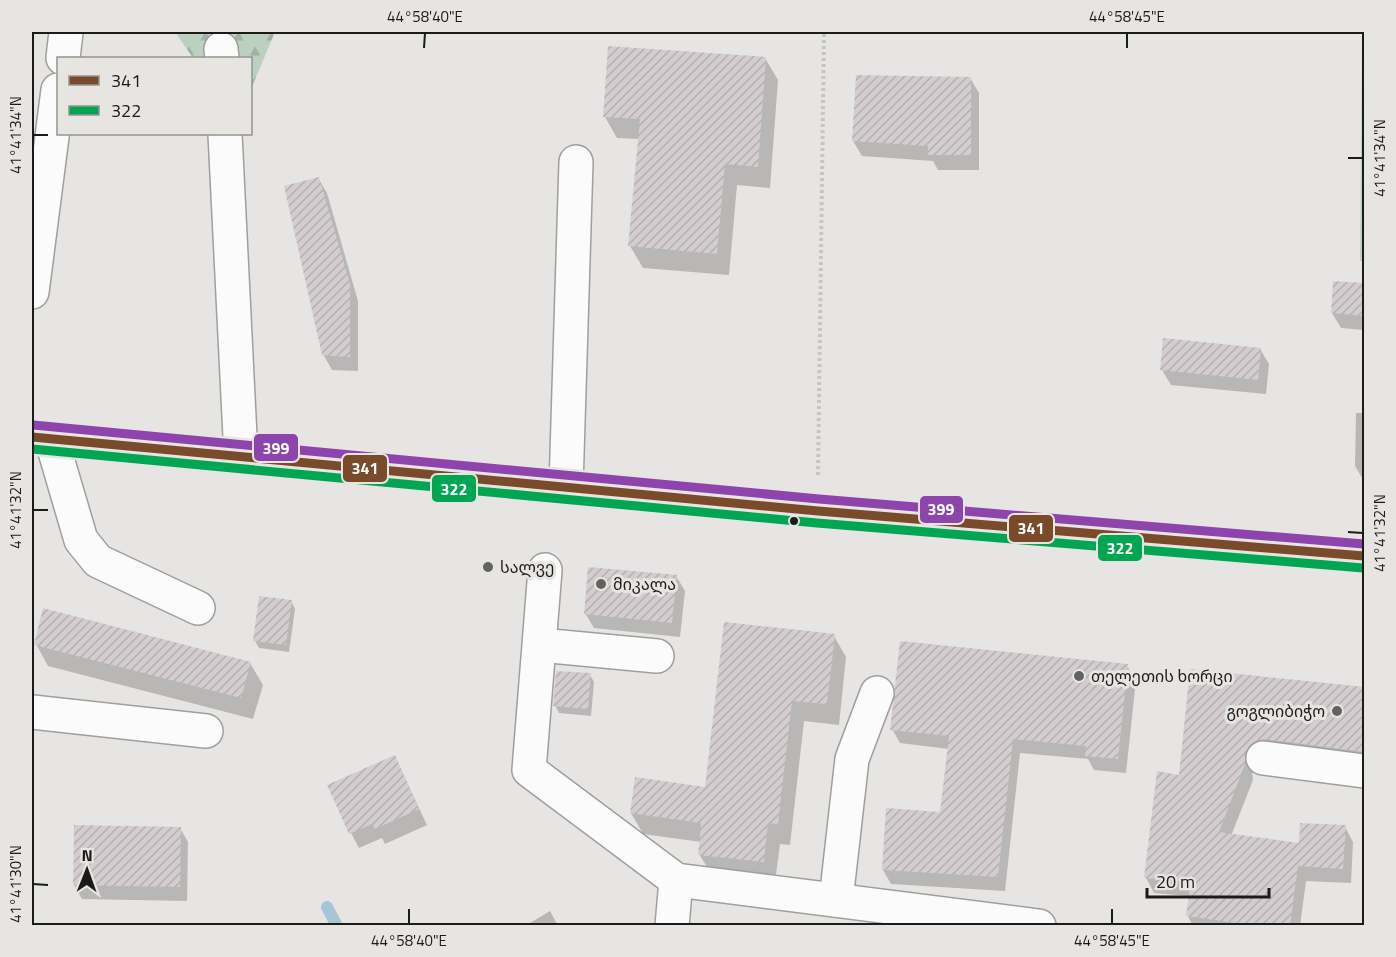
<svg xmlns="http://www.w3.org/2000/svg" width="1396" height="957" font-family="'Titillium Web','Noto Sans Georgian',sans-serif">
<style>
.grass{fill:url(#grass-dots)}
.forest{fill:url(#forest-firs)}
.shadow{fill:#0003}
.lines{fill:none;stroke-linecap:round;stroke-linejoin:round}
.stream{stroke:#a6c6d5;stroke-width:12}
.building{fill:url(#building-hatch)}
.minor-casing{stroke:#9f9f9d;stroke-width:36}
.highway-casing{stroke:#9f9f9d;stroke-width:36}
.path{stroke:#c5c5c5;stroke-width:4;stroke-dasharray:3 3;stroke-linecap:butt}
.minor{stroke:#fbfbfb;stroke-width:33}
.highway{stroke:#fbfbfb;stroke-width:33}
.bus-1-casing{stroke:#e7e5e2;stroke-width:14}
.bus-2-casing{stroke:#e7e5e2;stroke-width:14}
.bus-3-casing{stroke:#e7e5e2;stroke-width:14}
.bus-1{stroke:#7a4b2a;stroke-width:9}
.bus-2{stroke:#00a651;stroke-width:9}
.bus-3{stroke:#8e44ad;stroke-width:9}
.ticks{fill:none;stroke:#1b1b1a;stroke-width:2}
.bus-dot{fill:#1b1b1a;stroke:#e7e5e2;stroke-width:2}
.poi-dot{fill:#626260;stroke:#e7e5e2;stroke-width:2}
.labels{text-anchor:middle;stroke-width:6;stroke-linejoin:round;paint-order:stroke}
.poi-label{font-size:16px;fill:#1b1b1a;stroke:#e7e5e2;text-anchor:start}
.line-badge{stroke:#e7e5e2;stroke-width:2}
.badge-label{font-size:16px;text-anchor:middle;font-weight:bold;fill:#fff}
.neatline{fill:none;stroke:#1b1b1a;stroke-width:2}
.ticks-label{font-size:15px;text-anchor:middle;fill:#1b1b1a}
</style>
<defs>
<pattern id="grass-dots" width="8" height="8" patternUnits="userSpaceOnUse" patternTransform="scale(1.5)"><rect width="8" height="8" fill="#bed1c1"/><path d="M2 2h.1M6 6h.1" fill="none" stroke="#a3b3a5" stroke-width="1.8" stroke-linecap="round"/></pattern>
<pattern id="forest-firs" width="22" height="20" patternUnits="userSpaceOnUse" patternTransform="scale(1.5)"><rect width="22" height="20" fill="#bbd0be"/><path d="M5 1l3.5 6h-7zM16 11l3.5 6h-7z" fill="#a0b2a3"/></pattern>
<pattern id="building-hatch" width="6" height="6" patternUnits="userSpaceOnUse" patternTransform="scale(1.5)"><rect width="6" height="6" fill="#d4cdcf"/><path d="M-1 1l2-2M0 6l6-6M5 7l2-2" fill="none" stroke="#b5afb1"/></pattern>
</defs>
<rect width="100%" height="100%" fill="#e6e5e3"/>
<path class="grass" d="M 1362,32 L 1364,32 L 1364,261 L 1360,261 Z"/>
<path class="forest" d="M 175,32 L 275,32 L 251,89 L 250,58 L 193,58 Z"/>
<g class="shadow">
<path d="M 765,58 L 778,80 L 770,188 L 737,185 L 729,275 L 643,268 L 630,246 L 639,139 L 617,138 L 605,117 Z"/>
<path d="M 858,76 L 970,78 L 979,93 L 979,170 L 938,170 L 933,161 L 862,156 L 853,141 Z"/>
<path d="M 318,178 L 327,193 L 358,301 L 358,371 L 332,370 L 323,354 Z"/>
<path d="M 1364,285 L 1364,330 L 1341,328 L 1332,313 Z"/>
<path d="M 1260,349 L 1269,364 L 1266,394 L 1171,385 L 1162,370 Z"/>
<path d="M 1356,413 L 1364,413 L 1364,481 L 1355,466 Z"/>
<path d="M 676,576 L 685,591 L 680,637 L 594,628 L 585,613 Z"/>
<path d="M 291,601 L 295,609 L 289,652 L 259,648 L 255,641 Z"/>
<path d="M 834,636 L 846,657 L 839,725 L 804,721 L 790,845 L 780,844 L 775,882 L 712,875 L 699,854 L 701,842 L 643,834 L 631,813 L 707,789 Z"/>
<path d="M 36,644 L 250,663 L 263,685 L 253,719 L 48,666 Z"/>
<path d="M 1127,666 L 1136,680 L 1126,773 L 1094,770 L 1088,759 L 1020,753 L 1005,891 L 891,884 L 883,870 L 941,814 L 949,749 L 900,743 L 892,729 Z"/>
<path d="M 590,675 L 594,682 L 591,716 L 559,713 L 555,705 Z"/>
<path d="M 1364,688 L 1364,765 L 1256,762 L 1252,771 L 1253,780 L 1231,836 L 1301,845 L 1345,827 L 1353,842 L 1351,883 L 1306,881 L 1300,926 L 1193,926 L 1188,916 L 1190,896 L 1154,893 L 1146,878 L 1180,776 Z"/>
<path d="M 395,757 L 427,825 L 385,844 L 382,838 L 359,848 L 351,833 Z"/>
<path d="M 75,826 L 180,828 L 188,842 L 187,901 L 82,899 L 74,885 Z"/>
<path d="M 550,911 L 558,926 L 525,926 Z"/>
</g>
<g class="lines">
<path class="stream" d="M 327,907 L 337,926"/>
</g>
<g class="building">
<path d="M 608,46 L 766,57 L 758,167 L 725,164 L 717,254 L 628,246 L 640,119 L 603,117 Z"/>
<path d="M 856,75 L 971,77 L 971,155 L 928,155 L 928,146 L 852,141 Z"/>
<path d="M 319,177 L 350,284 L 350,357 L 322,355 L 284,186 Z"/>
<path d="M 1333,281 L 1365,283 L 1365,316 L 1331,313 Z"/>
<path d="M 1163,338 L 1261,348 L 1258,380 L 1160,370 Z"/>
<path d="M 588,567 L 677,575 L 672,623 L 584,614 Z"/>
<path d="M 259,596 L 292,600 L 286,645 L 253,641 Z"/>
<path d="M 43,608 L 251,662 L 241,698 L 34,645 Z"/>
<path d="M 724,622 L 835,634 L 827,704 L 792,701 L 778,824 L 768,823 L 764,862 L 698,855 L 701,823 L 630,813 L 635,777 L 705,787 Z"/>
<path d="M 900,641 L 1128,664 L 1118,759 L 1085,756 L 1086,746 L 1013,739 L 998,877 L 882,870 L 886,808 L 940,812 L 949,736 L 890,730 Z"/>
<path d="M 1190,669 L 1365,687 L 1365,752 L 1265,739 L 1255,741 L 1249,746 L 1245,755 L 1245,764 L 1219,832 L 1299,843 L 1300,823 L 1346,825 L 1343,869 L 1298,866 L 1290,926 L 1258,926 L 1186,916 L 1191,882 L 1144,878 L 1157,771 L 1179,775 Z"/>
<path d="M 556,671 L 591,673 L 588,709 L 553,706 Z"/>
<path d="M 395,755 L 419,809 L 375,829 L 372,824 L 349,834 L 327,785 Z"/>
<path d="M 74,825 L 181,827 L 180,887 L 73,885 Z"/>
</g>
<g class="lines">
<defs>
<g id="minor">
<path d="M 221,49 L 222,58"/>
<path d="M 63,58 L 66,32"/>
<path d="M 225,134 L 241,457"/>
<path d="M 32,292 L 58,90"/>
<path d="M 51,438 L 81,540 L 98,561 L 198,608"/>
<path d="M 566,487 L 576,162"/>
<path d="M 545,570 L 529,770 L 676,880 L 1039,926"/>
<path d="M 540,645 L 657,656"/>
<path d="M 32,712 L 206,731"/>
<path d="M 1263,758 L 1364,771"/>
<path d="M 836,900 L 852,759 L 877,693"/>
<path d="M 672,926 L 676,880"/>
</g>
<path id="highway" d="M 32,437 L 818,511 L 1364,556"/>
</defs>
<use href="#minor" class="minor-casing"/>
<use href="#highway" class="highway-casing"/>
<path class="path" d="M 818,475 L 824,32"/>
<use href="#minor" class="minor"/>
<use href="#highway" class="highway"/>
<defs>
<path id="bus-1" d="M 32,437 L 818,511 L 1364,556"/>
<path id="bus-2" d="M 32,449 L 817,523 L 1363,568"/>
<path id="bus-3" d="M 33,425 L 819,499 L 1364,544"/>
</defs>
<use href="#bus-1" class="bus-1-casing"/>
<use href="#bus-2" class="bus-2-casing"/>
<use href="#bus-3" class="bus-3-casing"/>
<use href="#bus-1" class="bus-1"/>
<use href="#bus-2" class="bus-2"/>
<use href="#bus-3" class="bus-3"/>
</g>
<path class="ticks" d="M 424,48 L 425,33M 1127,48 L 1127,33M 33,135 L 48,135M 1348,158 L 1363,158M 33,510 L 48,510M 1348,532 L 1363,533M 33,884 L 48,885M 409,924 L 409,909M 1112,924 L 1112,909"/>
<circle class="bus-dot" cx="794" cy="521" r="5"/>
<g class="poi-dot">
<circle cx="488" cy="567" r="6"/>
<circle cx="601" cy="584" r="6"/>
<circle cx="1079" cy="676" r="6"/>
<circle cx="1337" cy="711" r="6"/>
</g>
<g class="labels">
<g class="poi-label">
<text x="500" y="573">სალვე</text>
<text x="613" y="590">მიკალა</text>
<text x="1091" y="682">თელეთის ხორცი</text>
<text x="1325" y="717" text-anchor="end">გოგლიბიჭო</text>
</g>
</g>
<g class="line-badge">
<rect x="253" y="433" width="46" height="29" rx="6" fill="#8e44ad"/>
<rect x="342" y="454" width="46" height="29" rx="6" fill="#7a4b2a"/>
<rect x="431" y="474" width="46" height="29" rx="6" fill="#00a651"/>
<rect x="919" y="495" width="45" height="29" rx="6" fill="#8e44ad"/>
<rect x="1008" y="514" width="46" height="29" rx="6" fill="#7a4b2a"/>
<rect x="1097" y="534" width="46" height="28" rx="6" fill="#00a651"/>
</g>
<g class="badge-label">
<text x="276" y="454">399</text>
<text x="365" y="474">341</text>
<text x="454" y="495">322</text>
<text x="941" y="515">399</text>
<text x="1031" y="534">341</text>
<text x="1120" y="554">322</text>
</g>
<rect width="1396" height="957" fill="none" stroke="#e7e5e2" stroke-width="66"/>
<rect x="57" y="57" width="195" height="78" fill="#e7e5e2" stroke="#959492" stroke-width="1.5"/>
<rect x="69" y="76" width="30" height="9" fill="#7a4b2a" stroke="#959492" stroke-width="1.5"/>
<text x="111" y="87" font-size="18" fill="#1b1b1a">341</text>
<rect x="69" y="106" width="30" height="9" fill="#00a651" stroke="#959492" stroke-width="1.5"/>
<text x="111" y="117" font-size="18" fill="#1b1b1a">322</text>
<g transform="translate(87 870) rotate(1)" stroke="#e7e5e2" stroke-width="4.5" paint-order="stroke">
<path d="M0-4.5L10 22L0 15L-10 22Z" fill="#1b1b1a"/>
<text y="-9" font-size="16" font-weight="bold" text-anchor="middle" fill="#1b1b1a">N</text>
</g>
<path d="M1147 888v9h122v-9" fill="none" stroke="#1b1b1a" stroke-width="3"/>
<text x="1156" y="888" font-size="18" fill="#1b1b1a" stroke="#e7e5e2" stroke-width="4.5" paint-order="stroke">20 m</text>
<rect x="33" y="33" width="1330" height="891" class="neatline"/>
<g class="ticks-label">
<text x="425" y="22">44°58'40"E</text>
<text x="1127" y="22">44°58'45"E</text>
<text transform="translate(16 135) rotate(-90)" y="5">41°41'34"N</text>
<text transform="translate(1380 158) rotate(-90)" y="5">41°41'34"N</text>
<text transform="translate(16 510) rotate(-90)" y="5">41°41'32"N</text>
<text transform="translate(1380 533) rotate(-90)" y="5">41°41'32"N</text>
<text transform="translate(16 884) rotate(-90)" y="5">41°41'30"N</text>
<text x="409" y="946">44°58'40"E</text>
<text x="1112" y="946">44°58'45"E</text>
</g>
</svg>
